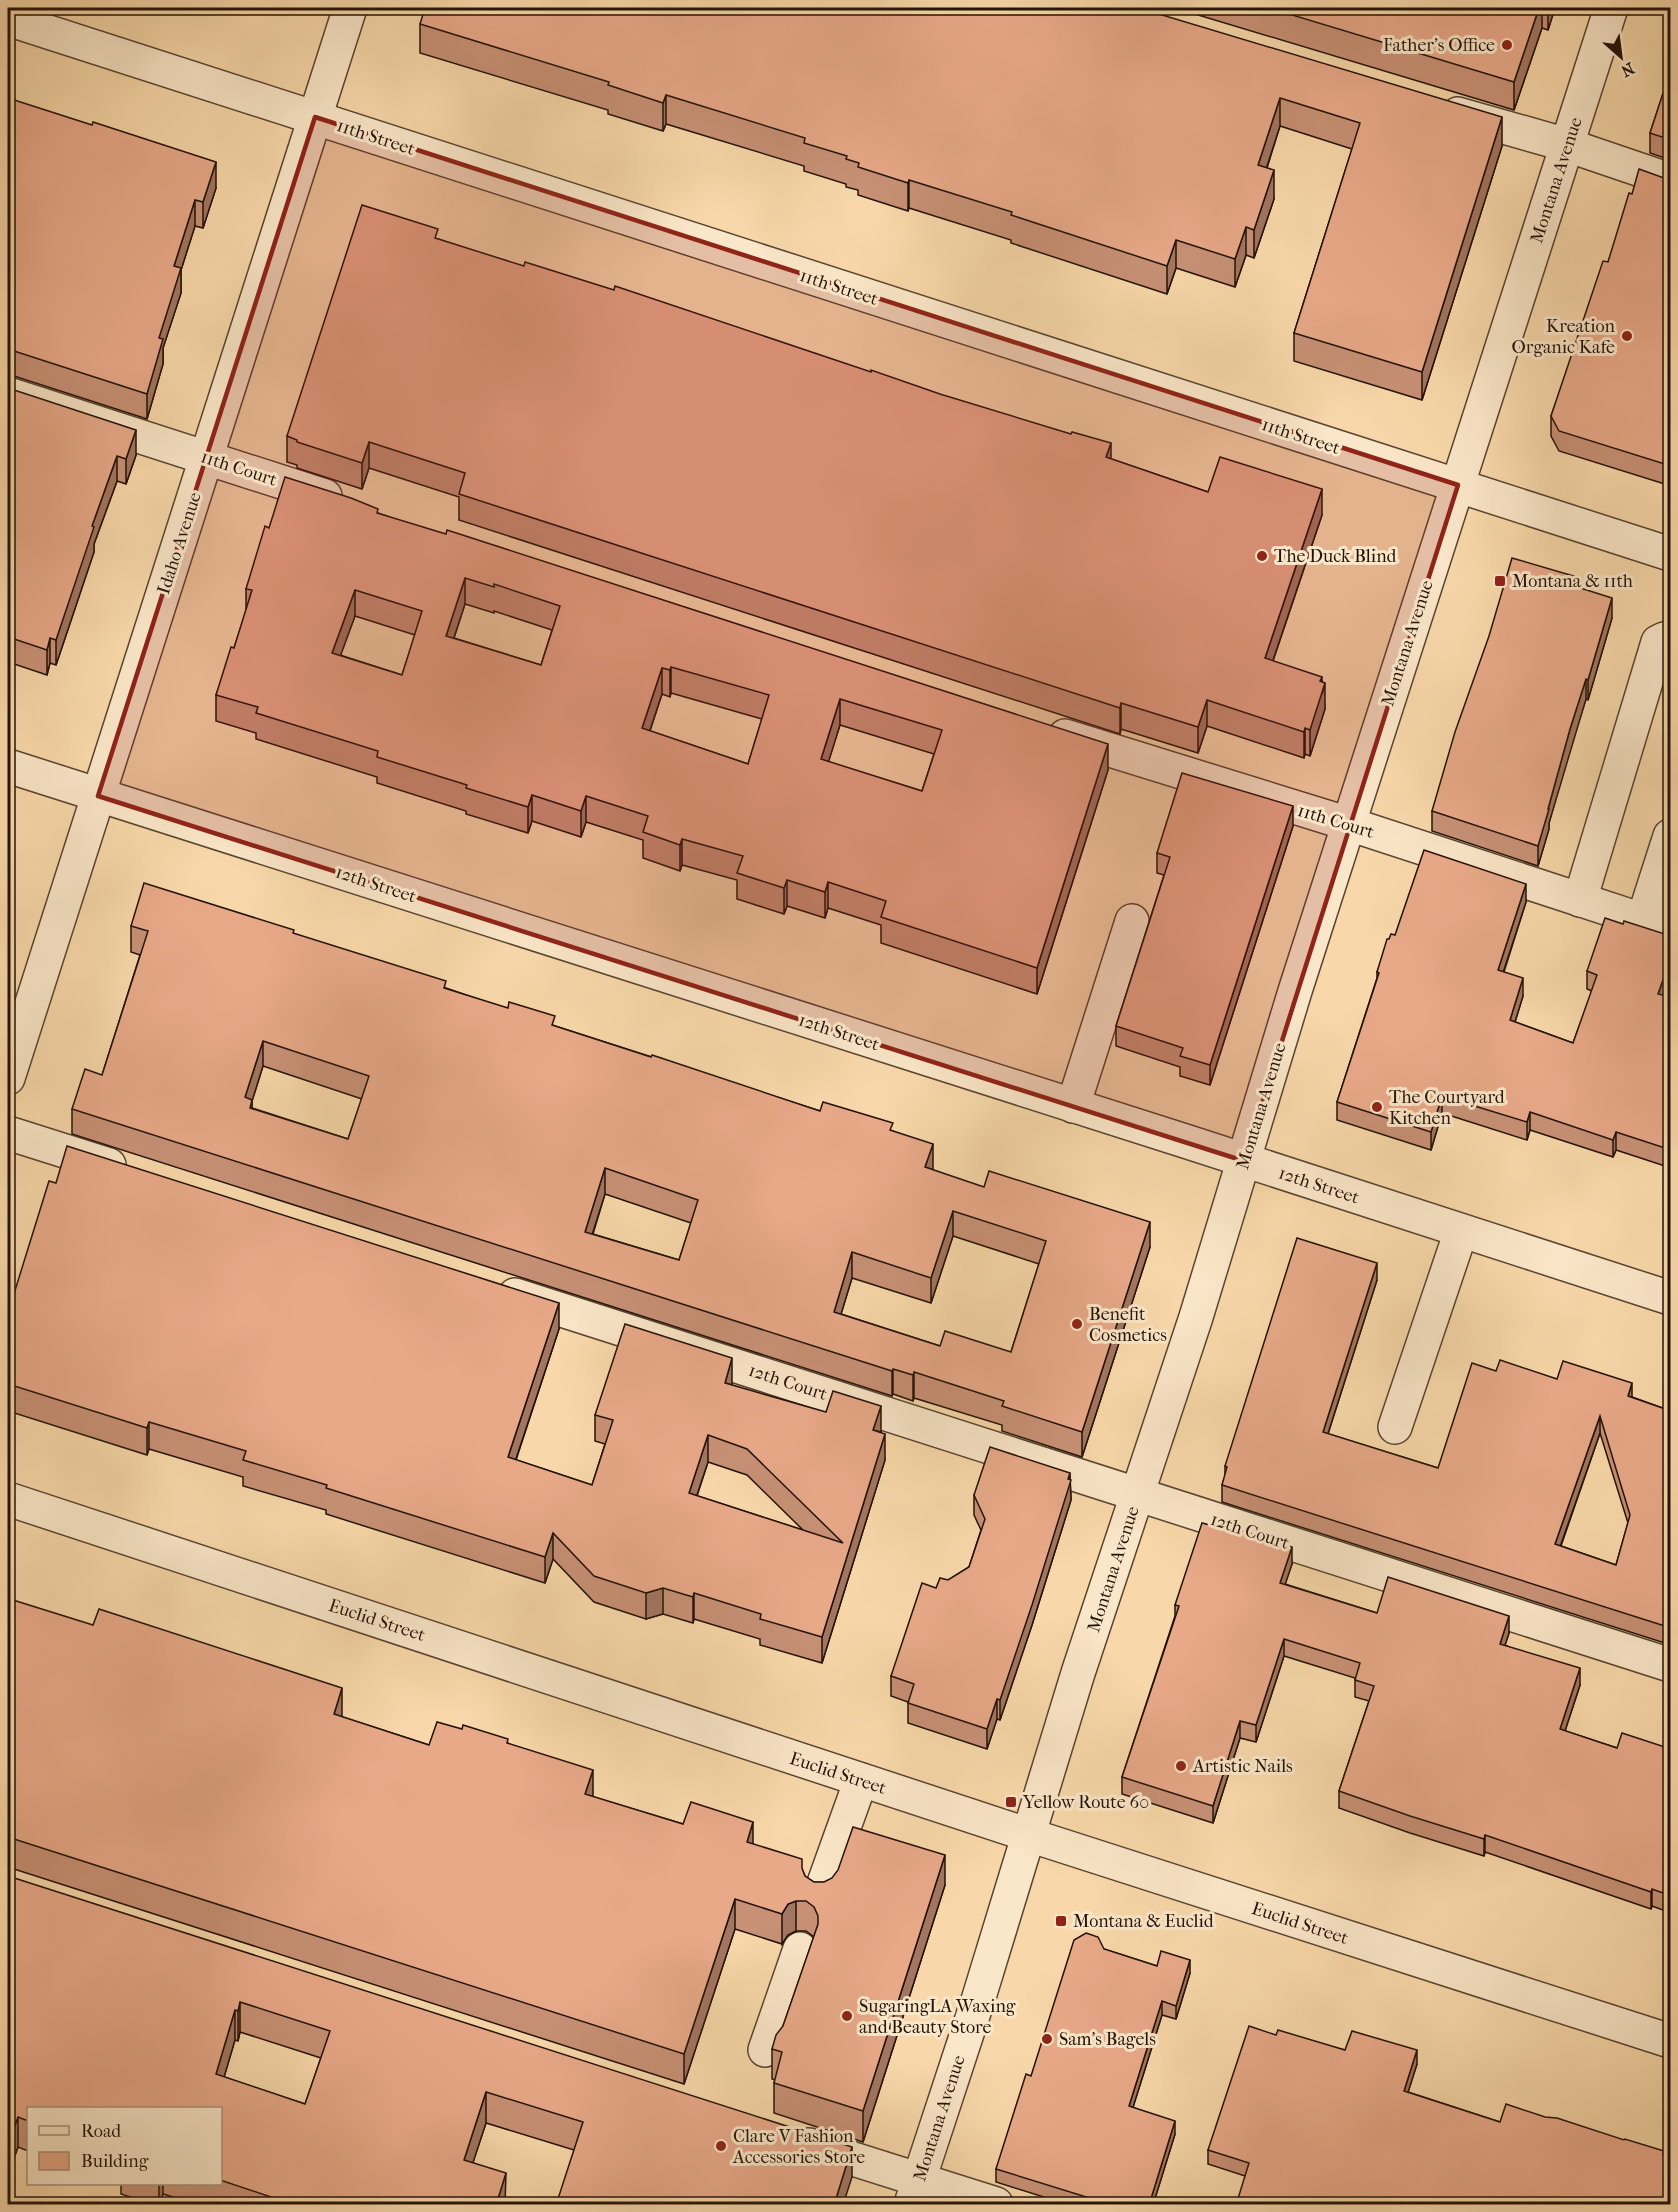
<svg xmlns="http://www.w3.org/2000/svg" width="1678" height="2212" font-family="'IM FELL French Canon',serif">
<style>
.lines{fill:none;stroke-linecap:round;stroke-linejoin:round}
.minor-casing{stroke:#584430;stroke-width:36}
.minor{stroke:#fae6c8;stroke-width:33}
.wall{fill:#c89176;stroke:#231208;stroke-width:1.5;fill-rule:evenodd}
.shaded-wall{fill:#a27660;stroke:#231208;stroke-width:1.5}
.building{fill:#e8a989;stroke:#231208;stroke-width:1.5;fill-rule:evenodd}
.marked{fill:#8f2418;fill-opacity:0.2;stroke:#8f2418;stroke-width:4.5;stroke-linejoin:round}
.poi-dot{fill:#8f2418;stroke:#fae6c8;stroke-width:2}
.labels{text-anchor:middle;stroke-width:6;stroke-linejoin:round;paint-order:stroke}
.poi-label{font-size:18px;fill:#231208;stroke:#fae6c8;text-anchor:start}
.street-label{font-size:18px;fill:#231208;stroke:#fae6c8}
</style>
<rect width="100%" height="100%" fill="#f8d8aa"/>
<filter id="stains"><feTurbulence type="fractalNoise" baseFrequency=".00333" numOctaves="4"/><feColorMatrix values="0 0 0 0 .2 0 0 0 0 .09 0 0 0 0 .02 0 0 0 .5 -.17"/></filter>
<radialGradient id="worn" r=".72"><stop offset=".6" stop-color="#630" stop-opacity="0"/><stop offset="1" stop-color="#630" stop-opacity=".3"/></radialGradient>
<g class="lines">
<defs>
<g id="minor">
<path d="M 8,19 L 1670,554"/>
<path d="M 1458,114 L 1567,145 L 1670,180"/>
<path d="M 8,394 L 325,496"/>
<path d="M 1065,736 L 1349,824 L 1670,929"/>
<path d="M 8,766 L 1185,1141 L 1670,1298"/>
<path d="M 1580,900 L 1658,642 L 1664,639 L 1670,641"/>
<path d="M 1643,920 L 1670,836"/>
<path d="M 8,1078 L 350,8"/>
<path d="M 1073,1106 L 1132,921"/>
<path d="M 8,1133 L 109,1165"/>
<path d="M 515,1295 L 1670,1665"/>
<path d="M 1395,1427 L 1461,1231"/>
<path d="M 8,1499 L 1029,1835 L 1670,2041"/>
<path d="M 820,1894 L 861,1780"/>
<path d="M 765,2050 L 800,1949"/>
<path d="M 809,2145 L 996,2204"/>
<path d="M 911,2204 L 979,1997 L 1078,1673 L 1196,1317 L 1295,991 L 1611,8"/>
</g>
</defs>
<use href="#minor" class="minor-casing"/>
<use href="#minor" class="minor"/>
</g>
<g class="wall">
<path d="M 1139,8 L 1502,146 L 1422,400 L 1294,361 L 1294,333 L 1352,149 L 1280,126 L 1267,168 L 1274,199 L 1254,258 L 1246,255 L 1235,287 L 1176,268 L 1167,294 L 1011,243 L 1011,240 L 909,208 L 908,211 L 858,195 L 858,190 L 846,187 L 846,184 L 804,171 L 804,166 L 666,124 L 663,131 L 608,114 L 608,110 L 420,53 L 420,24 L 629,13 Z"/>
<path d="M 1175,8 L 1555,8 L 1548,30 L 1542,28 L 1514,110 Z"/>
<path d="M 1671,69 L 1671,160 L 1650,153 L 1650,133 Z"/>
<path d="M 8,98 L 216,188 L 203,228 L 195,226 L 181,270 L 181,293 L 163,348 L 163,364 L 147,419 L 14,376 L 8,376 Z"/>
<path d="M 1664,178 L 1671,178 L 1671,486 L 1559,451 L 1551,436 L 1551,416 L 1608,262 L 1632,194 Z"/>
<path d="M 438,239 L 1111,459 L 1208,492 L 1322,515 L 1273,661 L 1322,681 L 1325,709 L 1310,756 L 1305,754 L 1304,758 L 1207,726 L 1198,753 L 1121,729 L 1120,734 L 459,520 L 459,497 L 369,468 L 362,489 L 297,468 L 297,465 L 287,462 L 287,436 Z"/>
<path d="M 8,388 L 136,455 L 126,484 L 117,481 L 94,544 L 94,552 L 56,665 L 50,663 L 47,675 L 8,662 Z"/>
<path d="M 378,513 L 1108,770 L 1037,994 L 881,943 L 881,925 L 828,908 L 825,918 L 787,906 L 784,914 L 737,899 L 737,880 L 682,865 L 680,871 L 643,858 L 643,840 L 586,822 L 581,837 L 532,821 L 528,833 L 466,814 L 466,811 L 377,783 L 377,777 L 256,739 L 256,733 L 216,721 L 216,695 L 234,648 L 246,611 L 246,589 L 269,528 ZM 465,604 L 494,613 L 494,611 L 552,630 L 541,665 L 454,638 ZM 355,616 L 415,635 L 402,675 L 340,655 ZM 671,693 L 762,719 L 748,764 L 650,731 L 662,694 L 670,697 ZM 840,725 L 934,754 L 922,791 L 828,762 Z"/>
<path d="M 1577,587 L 1612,618 L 1588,700 L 1586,699 L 1570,749 L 1549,823 L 1549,829 L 1538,866 L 1432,831 L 1432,811 Z"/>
<path d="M 1293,826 L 1210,1085 L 1180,1076 L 1180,1067 L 1116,1046 L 1116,1026 L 1164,875 L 1157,873 L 1157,853 Z"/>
<path d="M 1526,902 L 1504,972 L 1523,996 L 1515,1022 L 1573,1043 L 1592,991 L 1587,989 L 1587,971 L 1623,924 L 1671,936 L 1671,975 L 1664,995 L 1671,997 L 1671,1168 L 1616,1150 L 1613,1157 L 1530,1130 L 1527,1140 L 1442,1113 L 1431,1150 L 1337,1120 L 1337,1102 L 1377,978 L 1377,972 L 1389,939 L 1395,935 Z"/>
<path d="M 131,926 L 294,934 L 446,988 L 555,1026 L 820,1111 L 893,1131 L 933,1170 L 1150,1247 L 1082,1457 L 1002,1431 L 1002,1425 L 914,1398 L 913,1401 L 893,1394 L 892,1396 L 72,1134 L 72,1109 L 102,1075 L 140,955 L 131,952 ZM 263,1066 L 362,1099 L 348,1139 L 252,1108 L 252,1101 ZM 605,1194 L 691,1223 L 679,1260 L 593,1234 ZM 953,1236 L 1039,1264 L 1011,1352 L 940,1346 L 841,1314 L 852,1278 L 931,1303 Z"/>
<path d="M 1377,1280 L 1328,1434 L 1438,1468 L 1496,1371 L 1557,1379 L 1632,1397 L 1671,1411 L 1671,1645 L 1222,1502 L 1222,1485 L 1225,1476 L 1225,1466 ZM 1600,1433 L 1628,1523 L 1616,1565 L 1561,1546 Z"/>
<path d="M 8,1313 L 559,1329 L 516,1460 L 592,1485 L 605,1444 L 595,1441 L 595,1415 L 732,1385 L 881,1432 L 885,1460 L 822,1663 L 760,1645 L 760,1639 L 694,1619 L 693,1623 L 663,1614 L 646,1619 L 594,1602 L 553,1559 L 545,1583 L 326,1514 L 326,1510 L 243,1486 L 243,1477 L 149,1449 L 147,1455 L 8,1411 ZM 708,1462 L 747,1475 L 803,1530 L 697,1496 Z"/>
<path d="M 1070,1480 L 1071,1500 L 1032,1625 L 1000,1720 L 997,1719 L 987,1749 L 908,1723 L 908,1702 L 891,1696 L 891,1676 L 936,1588 L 969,1567 L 981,1530 L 974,1515 L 974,1495 Z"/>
<path d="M 1292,1564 L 1285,1584 L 1377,1613 L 1509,1633 L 1505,1645 L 1580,1685 L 1565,1731 L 1617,1748 L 1671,1749 L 1671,1913 L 1652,1906 L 1651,1909 L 1485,1852 L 1484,1856 L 1410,1833 L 1339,1808 L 1339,1791 L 1369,1701 L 1355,1697 L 1355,1678 L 1284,1656 L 1256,1742 L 1240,1738 L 1213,1823 L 1122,1794 L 1122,1777 L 1175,1616 L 1175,1605 Z"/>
<path d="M 8,1609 L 429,1745 L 508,1743 L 593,1797 L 683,1824 L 753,1844 L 802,1869 L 805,1876 L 814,1882 L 945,1885 L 863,2142 L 774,2113 L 774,2083 L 775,2080 L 772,2079 L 772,2049 L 783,2026 L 814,1937 L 806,1931 L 796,1931 L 788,1935 L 782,1944 L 735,1929 L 684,2084 L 14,1869 L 8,1869 Z"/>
<path d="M 8,1876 L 852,2177 L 574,2150 L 486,2123 L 473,2162 L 506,2203 L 505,2205 L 204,2205 L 186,2199 L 186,2201 L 163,2194 L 159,2205 L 155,2205 L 121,2194 L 121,2184 L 220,2184 L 220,2109 L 28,2109 L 28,2151 L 18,2147 L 14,2158 L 8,2156 ZM 240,2032 L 321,2058 L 305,2104 L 224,2077 L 235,2040 L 238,2041 Z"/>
<path d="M 1104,1949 L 1157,1966 L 1190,1973 L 1176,2019 L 1162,2015 L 1133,2107 L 1175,2134 L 1153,2205 L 1069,2205 L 996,2182 L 996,2169 L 1031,2076 Z"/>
<path d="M 1276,2035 L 1345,2050 L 1417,2064 L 1408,2092 L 1500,2122 L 1664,2154 L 1245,2176 L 1208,2164 L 1208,2150 Z"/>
</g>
<g class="shaded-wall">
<path d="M 1539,8 L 1542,8 L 1542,28 L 1514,110 L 1514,82 Z"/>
<path d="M 1548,8 L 1555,8 L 1548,30 Z"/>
<path d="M 666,95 L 666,124 L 663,131 L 663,103 Z"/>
<path d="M 1280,98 L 1280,126 L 1258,194 L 1258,165 Z"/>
<path d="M 1502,117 L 1502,146 L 1422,400 L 1422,372 Z"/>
<path d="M 216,162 L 216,188 L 203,228 L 203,202 Z"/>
<path d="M 1274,170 L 1274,199 L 1254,258 L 1254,230 Z"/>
<path d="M 909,180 L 909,208 L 908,211 L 908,183 Z"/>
<path d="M 195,200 L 195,226 L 181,270 L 181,293 L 163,348 L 163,364 L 147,419 L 147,394 L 174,266 Z"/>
<path d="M 1246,227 L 1246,255 L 1235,287 L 1235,259 Z"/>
<path d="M 1176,240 L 1176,268 L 1167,294 L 1167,266 Z"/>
<path d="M 136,430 L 136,455 L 126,484 L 126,459 Z"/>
<path d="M 369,442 L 369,468 L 362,489 L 362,463 Z"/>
<path d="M 1111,443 L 1111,470 L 1106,457 Z"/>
<path d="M 117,456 L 117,481 L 94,544 L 94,552 L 56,665 L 56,640 L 92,526 Z"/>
<path d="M 1322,489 L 1322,515 L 1265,684 L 1265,658 Z"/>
<path d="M 465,578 L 465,604 L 446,662 L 446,636 Z"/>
<path d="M 355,590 L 355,616 L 332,679 L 332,653 Z"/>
<path d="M 1612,598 L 1612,618 L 1588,700 L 1588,680 Z"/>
<path d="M 50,638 L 50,663 L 47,675 L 47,650 Z"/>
<path d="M 671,667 L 671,693 L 670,697 L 670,670 Z"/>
<path d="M 662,668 L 662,694 L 642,754 L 642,728 Z"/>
<path d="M 1322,677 L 1322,694 L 1325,683 L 1325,709 L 1310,756 L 1310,730 Z"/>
<path d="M 1586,679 L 1586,699 L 1549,823 L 1549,829 L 1538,866 L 1538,846 L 1570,729 Z"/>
<path d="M 840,699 L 840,725 L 821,786 L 821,759 Z"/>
<path d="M 1207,700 L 1207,726 L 1198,753 L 1198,727 Z"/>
<path d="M 1121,703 L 1121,729 L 1120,734 L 1120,708 Z"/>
<path d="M 1305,728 L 1305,754 L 1304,758 L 1304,732 Z"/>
<path d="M 1108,744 L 1108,770 L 1037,994 L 1037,968 Z"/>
<path d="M 532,795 L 532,821 L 528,833 L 528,807 Z"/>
<path d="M 586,796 L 586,822 L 581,837 L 581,811 Z"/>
<path d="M 1293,806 L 1293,826 L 1210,1085 L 1210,1065 Z"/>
<path d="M 682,839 L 682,865 L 680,871 L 680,845 Z"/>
<path d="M 787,880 L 787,906 L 784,914 L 784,888 Z"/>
<path d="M 828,882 L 828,908 L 825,918 L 825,892 Z"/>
<path d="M 1526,884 L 1526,902 L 1498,988 L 1498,970 Z"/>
<path d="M 1671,957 L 1671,975 L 1658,1012 L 1658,994 Z"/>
<path d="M 1523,978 L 1523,996 L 1510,1038 L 1510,1020 Z"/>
<path d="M 263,1041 L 263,1066 L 252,1101 L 252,1125 L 245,1097 Z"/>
<path d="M 1442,1096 L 1442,1113 L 1431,1150 L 1431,1132 Z"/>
<path d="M 1530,1112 L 1530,1130 L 1527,1140 L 1527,1122 Z"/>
<path d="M 1616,1132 L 1616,1150 L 1613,1157 L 1613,1140 Z"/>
<path d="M 933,1144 L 933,1170 L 925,1167 Z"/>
<path d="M 605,1168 L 605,1194 L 585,1257 L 585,1232 Z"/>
<path d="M 953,1211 L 953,1236 L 931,1303 L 931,1278 Z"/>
<path d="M 1150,1222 L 1150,1247 L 1082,1457 L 1082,1432 Z"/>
<path d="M 852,1252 L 852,1278 L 834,1337 L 834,1312 Z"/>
<path d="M 1377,1263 L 1377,1280 L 1323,1449 L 1323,1432 Z"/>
<path d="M 559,1303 L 559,1329 L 508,1483 L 508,1457 Z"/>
<path d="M 732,1358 L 732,1385 L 725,1383 Z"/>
<path d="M 893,1369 L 893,1394 L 892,1396 L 892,1371 Z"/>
<path d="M 914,1372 L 914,1398 L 913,1401 L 913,1375 Z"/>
<path d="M 1632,1383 L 1632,1400 L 1628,1396 Z"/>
<path d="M 881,1406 L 881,1432 L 873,1430 Z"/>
<path d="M 1600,1416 L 1600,1433 L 1555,1561 L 1555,1544 Z"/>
<path d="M 149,1422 L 149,1449 L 147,1455 L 147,1428 Z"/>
<path d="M 885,1434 L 885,1460 L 822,1663 L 822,1637 Z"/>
<path d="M 708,1435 L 708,1462 L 689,1519 L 689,1493 Z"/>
<path d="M 1070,1473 L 1071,1500 L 1032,1625 L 1000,1720 L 1000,1700 Z"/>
<path d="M 553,1533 L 553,1559 L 545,1583 L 545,1557 Z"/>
<path d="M 1292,1547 L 1292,1564 L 1280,1600 L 1280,1583 Z"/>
<path d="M 663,1588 L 663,1614 L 646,1619 L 646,1593 Z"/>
<path d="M 694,1593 L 694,1619 L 693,1623 L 693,1597 Z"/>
<path d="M 1509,1616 L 1509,1633 L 1500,1661 L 1500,1644 Z"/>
<path d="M 1284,1639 L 1284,1656 L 1256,1742 L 1256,1725 Z"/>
<path d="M 1580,1668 L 1580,1685 L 1560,1746 L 1560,1729 Z"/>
<path d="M 342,1688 L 342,1718 L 334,1714 Z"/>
<path d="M 997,1699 L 997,1719 L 987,1749 L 987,1729 Z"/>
<path d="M 1240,1721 L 1240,1738 L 1213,1823 L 1213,1806 Z"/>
<path d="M 593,1770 L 593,1800 L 585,1794 Z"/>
<path d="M 753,1822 L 753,1852 L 747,1842 Z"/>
<path d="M 1485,1835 L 1485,1852 L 1484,1856 L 1484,1839 Z"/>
<path d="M 945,1855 L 945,1885 L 863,2142 L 863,2111 Z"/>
<path d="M 1652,1889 L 1652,1906 L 1651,1909 L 1651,1892 Z"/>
<path d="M 735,1899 L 735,1929 L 684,2084 L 684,2054 Z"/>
<path d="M 796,1901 L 796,1931 L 788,1935 L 782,1944 L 782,1914 L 788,1904 Z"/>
<path d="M 1190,1960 L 1190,1973 L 1176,2019 L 1176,2006 Z"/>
<path d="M 1162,2001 L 1162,2015 L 1129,2120 L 1129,2106 Z"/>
<path d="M 240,2002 L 240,2032 L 238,2041 L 238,2011 Z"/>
<path d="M 235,2010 L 235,2040 L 216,2104 L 216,2074 Z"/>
<path d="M 1417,2050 L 1417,2064 L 1404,2105 L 1404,2091 Z"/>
<path d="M 486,2092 L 486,2123 L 464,2190 L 464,2160 Z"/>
<path d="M 18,2117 L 18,2147 L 14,2158 L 14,2128 Z"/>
<path d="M 1175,2121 L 1175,2134 L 1153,2205 L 1149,2205 Z"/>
<path d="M 852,2147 L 852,2177 L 843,2205 L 834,2205 Z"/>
<path d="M 506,2173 L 505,2205 L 496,2205 Z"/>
<path d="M 159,2184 L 163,2184 L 163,2194 L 159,2205 Z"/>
</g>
<g class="building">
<path d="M 425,8 L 610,8 L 629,13 L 631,8 L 1139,8 L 1502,117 L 1422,372 L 1294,333 L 1360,123 L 1280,98 L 1258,165 L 1274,170 L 1254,230 L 1246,227 L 1235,259 L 1176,240 L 1167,266 L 1011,215 L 1012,212 L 909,180 L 908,183 L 858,167 L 859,163 L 846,159 L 847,156 L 804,143 L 805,138 L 666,95 L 663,103 L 608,85 L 609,82 L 420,24 Z"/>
<path d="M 1269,8 L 1539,8 L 1514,82 Z"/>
<path d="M 1671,69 L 1671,140 L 1650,133 Z"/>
<path d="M 8,98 L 92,125 L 93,122 L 216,162 L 203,202 L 195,200 L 174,266 L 181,268 L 159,338 L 163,339 L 147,394 L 14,351 L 8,351 Z"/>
<path d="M 1639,169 L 1664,178 L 1671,178 L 1671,466 L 1559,431 L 1551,416 L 1603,261 L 1608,262 L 1629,193 L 1632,194 Z"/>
<path d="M 362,205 L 438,229 L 435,238 L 524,266 L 525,262 L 614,290 L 615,286 L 871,372 L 871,370 L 940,394 L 1071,434 L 1072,432 L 1111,443 L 1106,457 L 1208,492 L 1220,457 L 1322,489 L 1265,658 L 1322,677 L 1320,681 L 1325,683 L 1310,730 L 1305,728 L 1304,732 L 1207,700 L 1198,727 L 1121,703 L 1120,708 L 459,494 L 465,473 L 369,442 L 362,463 L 297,442 L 297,440 L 287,436 Z"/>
<path d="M 8,388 L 136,430 L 126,459 L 117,456 L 92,526 L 94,527 L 56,640 L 50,638 L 47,650 L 8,637 Z"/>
<path d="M 285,477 L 351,498 L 378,509 L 377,513 L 446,534 L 447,530 L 1108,744 L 1037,968 L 881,917 L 886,901 L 828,882 L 825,892 L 787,880 L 784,888 L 737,873 L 743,856 L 682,839 L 680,845 L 643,832 L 648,816 L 586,796 L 581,811 L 532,795 L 528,807 L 466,788 L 467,785 L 377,757 L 378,751 L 256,713 L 258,707 L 216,695 L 231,647 L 234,648 L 252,590 L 246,589 L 265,526 L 269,528 ZM 465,578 L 494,587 L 494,584 L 560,606 L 541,665 L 446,636 ZM 355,590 L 422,611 L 402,675 L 332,653 ZM 671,667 L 769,695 L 748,764 L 642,728 L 662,668 L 670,670 ZM 840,699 L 942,730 L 922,791 L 821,759 Z"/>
<path d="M 1512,558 L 1577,577 L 1574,586 L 1612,598 L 1588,680 L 1586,679 L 1570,729 L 1548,809 L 1549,809 L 1538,846 L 1432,811 L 1455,732 L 1489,636 Z"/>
<path d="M 1182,773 L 1293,806 L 1210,1065 L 1180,1056 L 1183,1048 L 1116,1026 L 1170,857 L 1157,853 Z"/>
<path d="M 1424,850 L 1526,884 L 1498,970 L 1523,978 L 1510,1020 L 1573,1043 L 1597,975 L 1587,971 L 1605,918 L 1623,924 L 1624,921 L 1671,936 L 1671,957 L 1658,994 L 1671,997 L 1671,1150 L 1616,1132 L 1613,1140 L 1530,1112 L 1527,1122 L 1442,1096 L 1431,1132 L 1337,1102 L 1379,973 L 1377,972 L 1387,939 L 1389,939 L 1391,934 L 1395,935 Z"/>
<path d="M 144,883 L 294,930 L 293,933 L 446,981 L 444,988 L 508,1008 L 509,1002 L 555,1016 L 552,1025 L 651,1057 L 652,1055 L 820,1111 L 823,1102 L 893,1123 L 890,1130 L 933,1144 L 925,1167 L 984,1187 L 989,1171 L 1150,1222 L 1082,1432 L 1002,1406 L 1004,1401 L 914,1372 L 913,1375 L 893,1369 L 892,1371 L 72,1109 L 85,1069 L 102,1075 L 148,931 L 131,926 ZM 263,1041 L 369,1076 L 348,1139 L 250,1108 L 252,1100 L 245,1097 ZM 605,1168 L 698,1200 L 679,1260 L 585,1232 ZM 953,1211 L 1046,1241 L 1011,1352 L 945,1331 L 940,1346 L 834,1312 L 852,1252 L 931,1278 Z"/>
<path d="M 67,1146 L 559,1303 L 508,1457 L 592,1485 L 613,1420 L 595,1415 L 625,1324 L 732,1358 L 725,1383 L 826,1412 L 833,1391 L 881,1406 L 873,1430 L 885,1434 L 822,1637 L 760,1619 L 761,1614 L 694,1593 L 693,1597 L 663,1588 L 646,1593 L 594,1576 L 553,1533 L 545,1557 L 326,1488 L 327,1485 L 243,1460 L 246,1451 L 149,1422 L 147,1428 L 8,1384 L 8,1313 L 49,1181 L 56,1183 ZM 708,1435 L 747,1449 L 843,1543 L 689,1493 Z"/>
<path d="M 1297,1238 L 1377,1263 L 1323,1432 L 1438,1468 L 1472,1363 L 1496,1371 L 1500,1360 L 1557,1379 L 1563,1361 L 1632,1383 L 1628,1396 L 1671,1411 L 1671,1628 L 1222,1485 L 1227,1467 L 1225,1466 ZM 1600,1416 L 1630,1515 L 1616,1565 L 1555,1544 Z"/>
<path d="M 990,1447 L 1070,1473 L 1068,1479 L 1071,1480 L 1032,1605 L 1000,1700 L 997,1699 L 987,1729 L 908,1703 L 914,1684 L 891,1676 L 922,1583 L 936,1588 L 940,1578 L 948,1580 L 969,1567 L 985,1519 L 974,1495 Z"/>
<path d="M 1211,1521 L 1292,1547 L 1280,1583 L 1377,1613 L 1388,1577 L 1509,1616 L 1500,1644 L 1580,1668 L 1560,1729 L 1617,1748 L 1622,1733 L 1671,1749 L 1671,1896 L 1652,1889 L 1651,1892 L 1485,1835 L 1484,1839 L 1410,1816 L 1339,1791 L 1374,1686 L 1355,1680 L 1360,1663 L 1284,1639 L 1256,1725 L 1240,1721 L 1213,1806 L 1122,1777 L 1179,1606 L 1175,1605 L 1202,1523 L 1210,1525 Z"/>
<path d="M 13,1600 L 93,1625 L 99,1609 L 342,1688 L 334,1714 L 429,1745 L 437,1722 L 462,1729 L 463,1725 L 508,1739 L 507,1743 L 593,1770 L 585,1794 L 683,1824 L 691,1802 L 753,1822 L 747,1842 L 802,1859 L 802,1868 L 805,1876 L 814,1882 L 824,1882 L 832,1878 L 838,1870 L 853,1827 L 945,1855 L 863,2111 L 774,2083 L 782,2052 L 772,2049 L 776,2035 L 783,2026 L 818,1924 L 818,1916 L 814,1907 L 806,1901 L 796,1901 L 788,1904 L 782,1914 L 735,1899 L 684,2054 L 14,1839 L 8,1839 L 8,1609 L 10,1610 Z"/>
<path d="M 8,1876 L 852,2147 L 834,2205 L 556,2205 L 583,2122 L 486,2092 L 464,2160 L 506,2173 L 496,2205 L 284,2205 L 279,2203 L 280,2200 L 220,2180 L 220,2109 L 28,2109 L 28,2121 L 18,2117 L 14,2128 L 8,2125 ZM 240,2002 L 330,2031 L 305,2104 L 216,2074 L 235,2010 L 238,2011 Z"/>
<path d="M 1086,1933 L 1098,1937 L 1104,1949 L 1157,1966 L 1161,1951 L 1190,1960 L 1176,2006 L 1162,2001 L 1129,2106 L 1175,2121 L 1149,2205 L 1112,2205 L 996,2169 L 1026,2074 L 1031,2076 L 1074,1940 Z"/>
<path d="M 1249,2026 L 1276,2035 L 1278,2030 L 1345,2050 L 1352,2031 L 1417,2050 L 1404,2091 L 1500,2122 L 1506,2104 L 1545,2117 L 1557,2118 L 1624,2140 L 1625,2139 L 1664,2151 L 1663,2154 L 1671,2156 L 1671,2205 L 1236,2205 L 1249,2163 L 1208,2150 Z"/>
</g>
<path class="marked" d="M 315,117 L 1458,485 L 1244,1161 L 98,796 Z"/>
<g class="poi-dot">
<circle cx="1507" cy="45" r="6"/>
<circle cx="1627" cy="336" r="6"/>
<circle cx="1262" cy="556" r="6"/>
<rect x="1494" y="575" width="12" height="12" rx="3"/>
<circle cx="1377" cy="1107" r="6"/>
<circle cx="1077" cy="1324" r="6"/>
<circle cx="1181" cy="1766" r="6"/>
<rect x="1005" y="1796" width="12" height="12" rx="3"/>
<rect x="1055" y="1915" width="12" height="12" rx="3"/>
<circle cx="847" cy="2016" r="6"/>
<circle cx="1047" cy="2039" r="6"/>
<circle cx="721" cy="2146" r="6"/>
</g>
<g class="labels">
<g class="poi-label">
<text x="1495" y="51" text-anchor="end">Father's Office</text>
<text x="1615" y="332" text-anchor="end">Kreation<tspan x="1615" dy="21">Organic Kafe</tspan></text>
<text x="1274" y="562">The Duck Blind</text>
<text x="1512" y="587">Montana &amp; 11th</text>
<text x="1389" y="1103">The Courtyard<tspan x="1389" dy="21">Kitchen</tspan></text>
<text x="1089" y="1320">Benefit<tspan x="1089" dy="21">Cosmetics</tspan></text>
<text x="1193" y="1772">Artistic Nails</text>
<text x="1023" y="1808">Yellow Route 60</text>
<text x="1073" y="1927">Montana &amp; Euclid</text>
<text x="859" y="2012">SugaringLA Waxing<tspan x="859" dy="21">and Beauty Store</tspan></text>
<text x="1059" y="2045">Sam's Bagels</text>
<text x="733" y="2142">Clare V Fashion<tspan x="733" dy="21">Accessories Store</tspan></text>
</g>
<g class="street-label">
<text transform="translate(376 137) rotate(18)" y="6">11th Street</text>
<text transform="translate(1556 180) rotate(-72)" y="6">Montana Avenue</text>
<text transform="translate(839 287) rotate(18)" y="6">11th Street</text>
<text transform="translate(1301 436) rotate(18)" y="6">11th Street</text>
<text transform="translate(239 468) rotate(18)" y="6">11th Court</text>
<text transform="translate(179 543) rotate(-72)" y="6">Idaho Avenue</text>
<text transform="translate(1407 643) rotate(-72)" y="6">Montana Avenue</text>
<text transform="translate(1336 821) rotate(17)" y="6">11th Court</text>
<text transform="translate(376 884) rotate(18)" y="6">12th Street</text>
<text transform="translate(839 1032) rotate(18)" y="6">12th Street</text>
<text transform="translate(1261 1106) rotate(-73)" y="6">Montana Avenue</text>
<text transform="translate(1319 1185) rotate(18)" y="6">12th Street</text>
<text transform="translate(788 1382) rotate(18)" y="6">12th Court</text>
<text transform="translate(1250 1531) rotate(18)" y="6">12th Court</text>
<text transform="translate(1113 1569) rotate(-72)" y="6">Montana Avenue</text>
<text transform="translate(377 1620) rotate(18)" y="6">Euclid Street</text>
<text transform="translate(838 1773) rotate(18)" y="6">Euclid Street</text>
<text transform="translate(1300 1923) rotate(18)" y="6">Euclid Street</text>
<text transform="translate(939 2118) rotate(-72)" y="6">Montana Avenue</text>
</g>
</g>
<rect width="1678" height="2212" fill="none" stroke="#f8d8aa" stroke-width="30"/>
<rect x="9" y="9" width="1660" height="2194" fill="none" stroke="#231208" stroke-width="3"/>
<rect x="15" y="15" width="1648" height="2182" fill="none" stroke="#231208" stroke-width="1.5"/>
<rect x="27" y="2107" width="195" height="78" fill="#fae6c8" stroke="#a4917b" stroke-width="1.5"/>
<rect x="39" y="2126" width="30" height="9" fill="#fae6c8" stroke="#a4917b" stroke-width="1.5"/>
<text x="81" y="2137" font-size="18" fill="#231208">Road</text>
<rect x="39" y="2152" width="30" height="18" fill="#e8a989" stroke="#a4917b" stroke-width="1.5"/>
<text x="81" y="2167" font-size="18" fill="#231208">Building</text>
<g transform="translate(1621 57) rotate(152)" stroke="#fae6c8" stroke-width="4.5" paint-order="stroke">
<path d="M0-4.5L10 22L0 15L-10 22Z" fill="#231208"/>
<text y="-9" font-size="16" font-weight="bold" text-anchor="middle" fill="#231208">N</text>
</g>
<rect width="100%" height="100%" filter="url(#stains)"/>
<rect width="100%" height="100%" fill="url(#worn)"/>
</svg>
